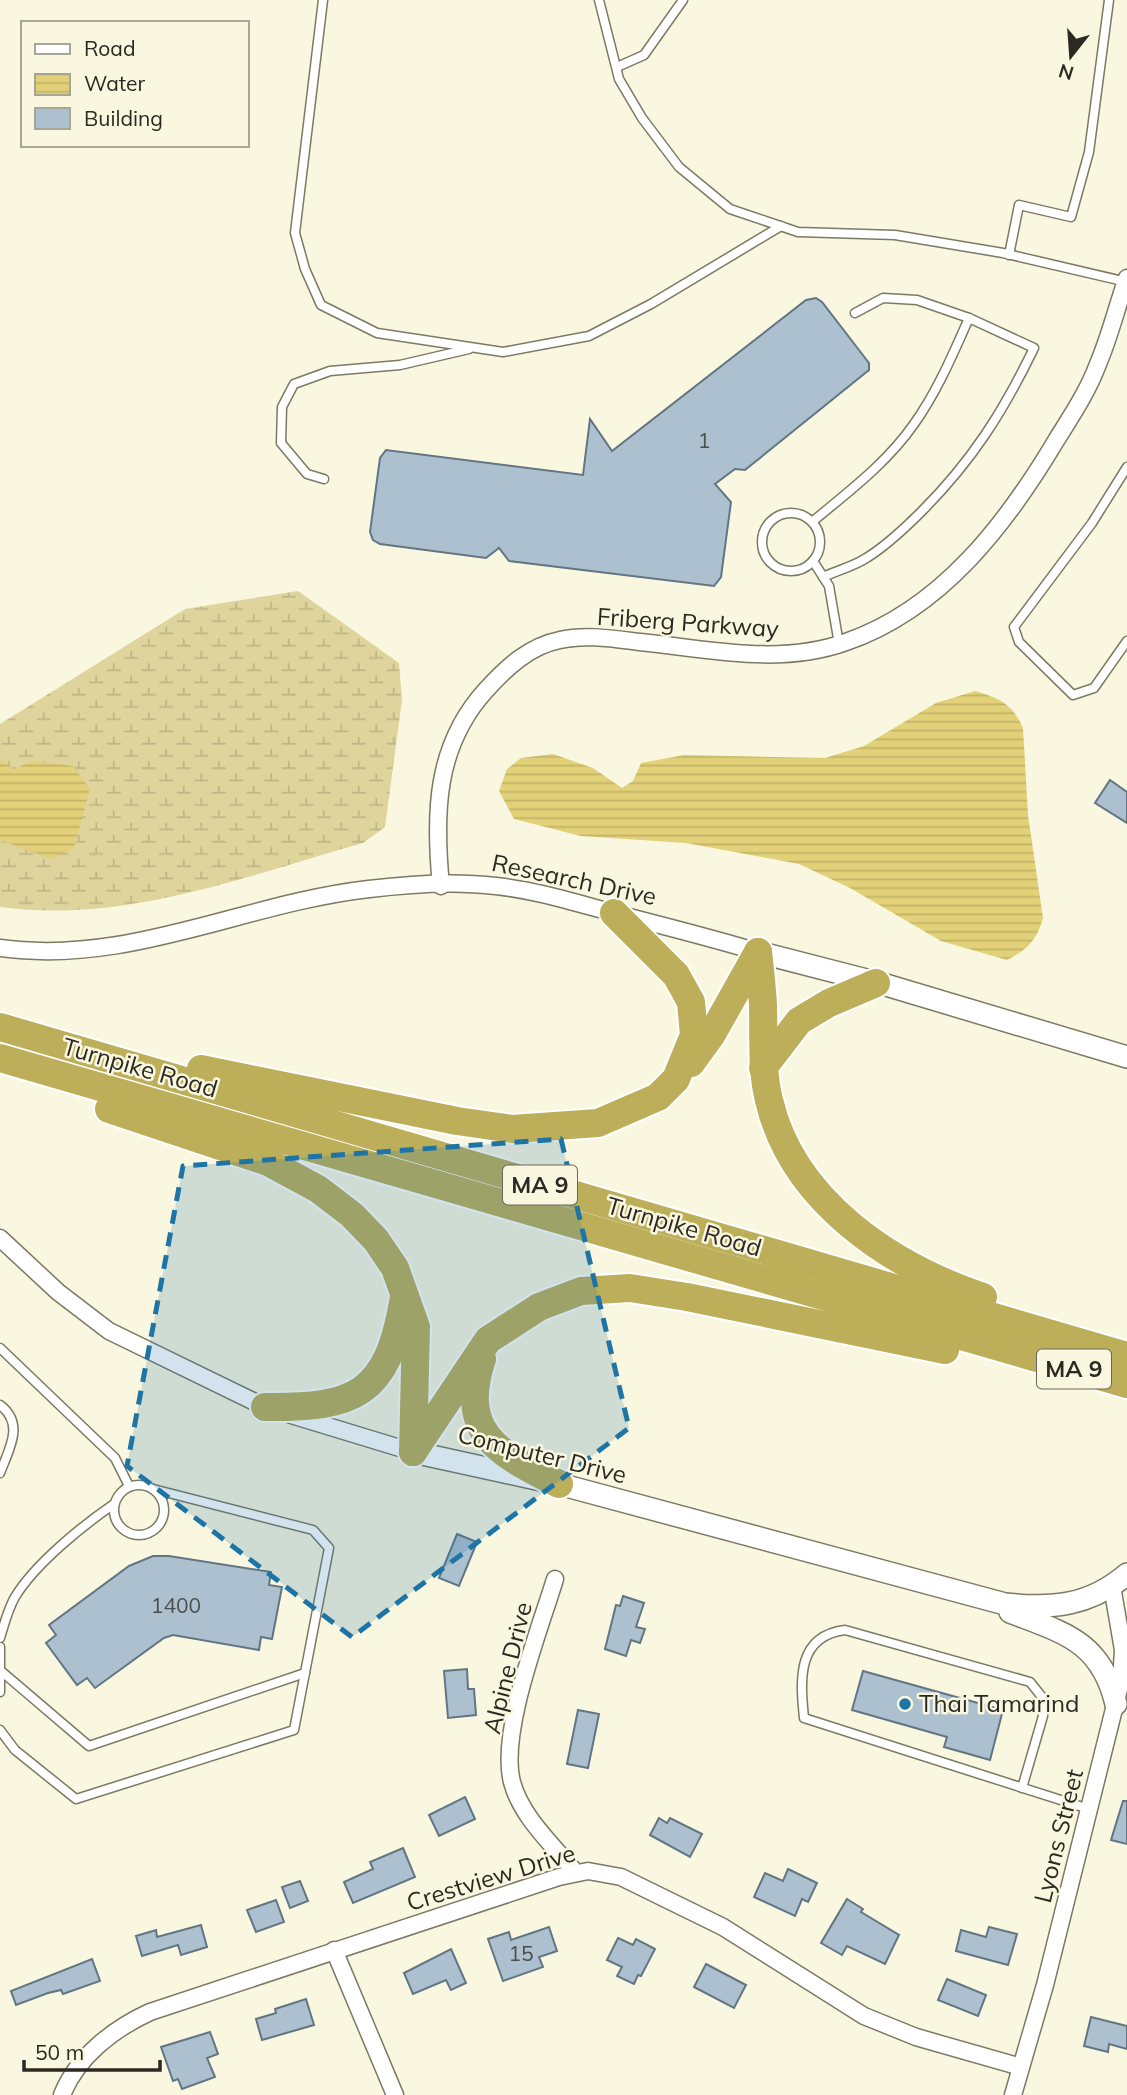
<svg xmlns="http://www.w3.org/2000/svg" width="1127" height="2095" font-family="Mulish,sans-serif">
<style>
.wetland{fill:url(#wetland-marsh)}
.water{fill:url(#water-rules)}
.building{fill:#acc0cf;stroke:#627582;stroke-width:2}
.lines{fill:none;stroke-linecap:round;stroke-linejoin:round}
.lane-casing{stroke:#7c7964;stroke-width:11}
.street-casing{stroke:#7c7964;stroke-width:19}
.secondary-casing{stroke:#7c7964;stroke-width:24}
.highway-casing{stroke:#fff;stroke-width:32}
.lane{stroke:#fff;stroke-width:8}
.street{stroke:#fff;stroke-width:16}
.secondary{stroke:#fff;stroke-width:21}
.highway{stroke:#bdae5a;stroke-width:28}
.marked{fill:#1e74a4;fill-opacity:0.2;stroke:#1e74a4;stroke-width:5;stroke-dasharray:14 9;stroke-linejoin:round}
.poi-dot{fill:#1e74a4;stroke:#faf7e0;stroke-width:2.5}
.labels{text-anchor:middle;stroke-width:5;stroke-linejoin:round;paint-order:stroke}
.number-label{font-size:21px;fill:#4b4f4c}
.shield{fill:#faf7e0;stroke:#69675a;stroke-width:2}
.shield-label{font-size:23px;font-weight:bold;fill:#2b2921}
.street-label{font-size:24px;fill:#2b2921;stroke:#faf7e0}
.poi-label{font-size:24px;fill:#2b2921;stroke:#faf7e0;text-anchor:start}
</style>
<defs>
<pattern id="wetland-marsh" width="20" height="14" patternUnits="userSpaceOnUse" patternTransform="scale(1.75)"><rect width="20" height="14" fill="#ded49c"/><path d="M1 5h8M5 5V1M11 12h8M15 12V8" fill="none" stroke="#bfb686"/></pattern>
<pattern id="water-rules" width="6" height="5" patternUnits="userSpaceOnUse" patternTransform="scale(1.75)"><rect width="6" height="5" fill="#e2d179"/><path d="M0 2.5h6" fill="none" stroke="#c2b368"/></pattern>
</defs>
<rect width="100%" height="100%" fill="#faf7e0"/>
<path class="wetland" d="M 298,591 L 399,663 L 402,700 L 385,827 L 363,843 C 246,876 124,924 0,907 L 0,724 L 185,609 Z"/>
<g class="water">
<path d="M 975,691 C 999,698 1013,704 1023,728 L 1028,815 L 1043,918 C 1037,940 1027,950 1007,960 L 941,941 L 850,888 L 799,864 L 686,843 L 581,836 L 514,819 L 499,791 L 507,769 L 521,758 L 553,754 L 593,768 L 622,788 L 633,781 L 641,763 L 684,755 L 825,758 L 864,746 L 936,703 Z"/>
<path d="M 0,760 L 14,769 L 33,761 L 73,766 L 90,789 L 74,848 L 51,859 L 0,840 Z"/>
</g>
<g class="building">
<path d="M 816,298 L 822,302 L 869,363 L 869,370 L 745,470 L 735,469 L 715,484 L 731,502 L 721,577 L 714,586 L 509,561 L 499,548 L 486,558 L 380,544 L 373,540 L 370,532 L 380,458 L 386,450 L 583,475 L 590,419 L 612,451 L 806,300 Z"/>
<path d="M 1110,780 L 1127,792 L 1127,823 L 1095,803 Z"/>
<path d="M 457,1534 L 477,1542 L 459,1586 L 439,1578 Z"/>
<path d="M 153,1556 L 169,1556 L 271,1572 L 269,1585 L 282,1587 L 272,1639 L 261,1637 L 259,1650 L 173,1635 L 164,1638 L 95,1688 L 87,1678 L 77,1685 L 46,1643 L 56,1635 L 49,1625 L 129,1566 Z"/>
<path d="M 623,1596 L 644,1603 L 636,1627 L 645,1629 L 640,1643 L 631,1640 L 626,1656 L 605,1649 L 616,1605 L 620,1606 Z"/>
<path d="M 467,1669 L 468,1689 L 474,1689 L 476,1715 L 448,1718 L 444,1671 Z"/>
<path d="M 863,1671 L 1003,1710 L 990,1760 L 944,1747 L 947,1737 L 852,1710 Z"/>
<path d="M 578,1710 L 599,1714 L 588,1768 L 567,1764 Z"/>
<path d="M 465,1797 L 475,1819 L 439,1836 L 429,1815 Z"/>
<path d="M 1123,1801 L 1127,1801 L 1127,1844 L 1111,1840 Z"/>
<path d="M 659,1818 L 667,1823 L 670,1818 L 702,1834 L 690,1857 L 650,1835 Z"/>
<path d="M 403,1848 L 415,1877 L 353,1903 L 344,1882 L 373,1869 L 370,1862 Z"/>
<path d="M 788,1869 L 817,1883 L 808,1902 L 802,1899 L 795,1916 L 754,1897 L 765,1873 L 783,1881 Z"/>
<path d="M 300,1881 L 308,1901 L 290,1908 L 282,1887 Z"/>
<path d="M 847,1899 L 863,1909 L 861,1912 L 899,1935 L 885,1964 L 847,1946 L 842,1955 L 821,1943 Z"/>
<path d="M 276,1900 L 284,1922 L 256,1932 L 247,1910 Z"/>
<path d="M 201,1925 L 207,1947 L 181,1955 L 178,1945 L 142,1956 L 136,1936 L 156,1930 L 157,1937 Z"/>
<path d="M 549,1927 L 557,1951 L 539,1957 L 543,1967 L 503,1981 L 488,1939 L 509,1932 L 511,1940 Z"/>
<path d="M 989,1927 L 1017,1934 L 1008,1965 L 956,1951 L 961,1930 L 986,1937 Z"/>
<path d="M 618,1938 L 633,1945 L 636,1939 L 655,1949 L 641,1976 L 638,1975 L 634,1984 L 617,1976 L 622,1967 L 607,1960 Z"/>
<path d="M 451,1949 L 466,1983 L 451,1990 L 446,1980 L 413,1994 L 404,1973 Z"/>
<path d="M 92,1959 L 100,1981 L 63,1994 L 61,1990 L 48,1993 L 16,2005 L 11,1991 Z"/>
<path d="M 706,1964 L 746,1985 L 734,2008 L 694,1987 Z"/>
<path d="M 947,1979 L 986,1995 L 978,2016 L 938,2000 Z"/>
<path d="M 306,1999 L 314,2025 L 262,2040 L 256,2019 L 276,2013 L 275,2009 Z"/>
<path d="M 1091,2017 L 1127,2026 L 1127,2049 L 1109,2044 L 1108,2052 L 1084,2046 Z"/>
<path d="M 210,2032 L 218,2054 L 207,2058 L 215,2077 L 182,2089 L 178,2079 L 173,2081 L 161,2047 Z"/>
</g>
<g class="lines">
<defs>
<g id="lane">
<path d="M 323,0 L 295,233 L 305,269 L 321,305 L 377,333 L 503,352 L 589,336 L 651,304 L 781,226"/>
<path d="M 599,0 L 619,79 L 642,118 L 679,167 L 730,209 L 798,232 L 895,235 L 1003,253 L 1127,282"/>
<path d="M 617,67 L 644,55 L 683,0"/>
<path d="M 1009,255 L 1019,205 L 1071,217 L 1089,152 L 1109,0"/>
<path d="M 1127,467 L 1092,523 L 1014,627 L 1019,642 L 1073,695 L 1094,688 L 1127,641"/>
<path d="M 324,479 L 307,474 L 281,443 L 282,407 L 294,384 L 330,371 L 400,365 L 469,349"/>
<circle cx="791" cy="542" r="29"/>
<path d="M 812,522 C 848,492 887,463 914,424 C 937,392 953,354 969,318 L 917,300 L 883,298 L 855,313"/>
<path d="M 813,561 L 829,586 L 839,644"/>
<path d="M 823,577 C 836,571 851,567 863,560 C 884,548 904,529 921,512 C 972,461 1003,412 1034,348 L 969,318"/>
<path d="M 0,1348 L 115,1458 L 129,1486"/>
<path d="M 0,1405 C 25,1424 9,1449 0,1473"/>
<circle cx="139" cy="1510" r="25"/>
<path d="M 0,1638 C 4,1625 8,1609 15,1597 C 35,1564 82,1526 114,1504"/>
<path d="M 0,1647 L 0,1692"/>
<path d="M 1,1671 L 89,1746 L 305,1673"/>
<path d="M 0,1730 L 15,1750 L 76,1799 L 294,1730 L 329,1548 L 313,1530 L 153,1489"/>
<path d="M 1022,1788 L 1043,1716 L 1042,1697 L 1030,1682 L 845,1630 C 797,1636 800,1679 804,1718 L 1089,1809"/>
</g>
<g id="street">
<path d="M 441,886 C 434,814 435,746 486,690 C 506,668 529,646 560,640 C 585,634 615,639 640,642 C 707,649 780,666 846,642 C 942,609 1007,523 1057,439 C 1072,415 1088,391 1098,364 C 1110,336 1117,306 1127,278"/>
<path d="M 0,948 C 128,966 244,903 369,889 C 409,884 456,881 496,886 C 534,890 573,902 610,912 C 659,925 709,937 758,952"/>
<path d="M 0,1238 L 58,1292 L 109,1331 L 265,1407 L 413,1452"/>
<path d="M 555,1579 C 540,1629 499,1732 512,1782 C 521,1817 554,1846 576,1873"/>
<path d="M 334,1950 L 395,2095"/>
<path d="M 62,2095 C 77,2057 113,2029 150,2012 L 559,1877 L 588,1871 L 621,1877 L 723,1927 L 864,2016 L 916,2037 L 1021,2067"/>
<path d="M 1013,2095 L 1045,1985 L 1121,1681 L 1123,1650 L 1112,1586"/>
</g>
<g id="secondary">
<path d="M 758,952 L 886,985 L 1127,1057"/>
<path d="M 413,1452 L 559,1484 L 1005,1604 C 1052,1609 1090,1606 1127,1574"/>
<path d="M 1010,1612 C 1064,1633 1101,1641 1116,1704"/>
</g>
<g id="highway">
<path d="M 758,952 C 760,969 762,987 763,1005 C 764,1037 761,1068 769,1100 C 792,1201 891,1266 983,1297"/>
<path d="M 0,1027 L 1127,1356"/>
<path d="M 0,1058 L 1127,1384"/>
<path d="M 691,1063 L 712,1034 L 758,952"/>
<path d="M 763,1068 L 799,1021 L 829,1003 L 876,983"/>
<path d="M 201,1069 L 457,1121 L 512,1129 L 598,1123 L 658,1097 L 676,1079 L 694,1035 L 691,1002 L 676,975 L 614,913"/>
<path d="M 109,1109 L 268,1162 L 318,1189 L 352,1215 L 376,1240 L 395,1268 L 416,1327 L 413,1452"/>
<path d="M 482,1359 C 457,1435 501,1454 559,1484"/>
<path d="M 265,1407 C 355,1408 387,1395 403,1302"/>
<path d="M 413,1452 L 488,1340 L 539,1307 L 581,1291 L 630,1288 L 687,1297 L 945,1350"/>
</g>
</defs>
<use href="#lane" class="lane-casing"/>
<use href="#street" class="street-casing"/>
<use href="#secondary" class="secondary-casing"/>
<use href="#highway" class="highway-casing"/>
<use href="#lane" class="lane"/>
<use href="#street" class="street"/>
<use href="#secondary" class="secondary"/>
<use href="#highway" class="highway"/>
</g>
<path class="marked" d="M 561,1139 L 629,1428 L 352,1637 L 127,1466 L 183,1166 Z"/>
<circle class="poi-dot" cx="905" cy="1704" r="7"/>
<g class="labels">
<g class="number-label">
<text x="704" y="448">1</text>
<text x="176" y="1613">1400</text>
<text x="521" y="1961">15</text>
</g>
<g class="shield">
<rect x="503" y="1165.5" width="74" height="39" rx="5"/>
<rect x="1037" y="1349.5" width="74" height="39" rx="5"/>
</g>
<g class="shield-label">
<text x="540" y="1193">MA 9</text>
<text x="1074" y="1377">MA 9</text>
</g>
<g class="street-label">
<text transform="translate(688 623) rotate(4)" y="8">Friberg Parkway</text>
<text transform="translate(574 880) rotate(12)" y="8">Research Drive</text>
<text transform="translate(140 1068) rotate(16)" y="8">Turnpike Road</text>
<text transform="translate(684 1227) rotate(16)" y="8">Turnpike Road</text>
<text transform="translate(542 1455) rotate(14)" y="8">Computer Drive</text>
<text transform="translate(508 1668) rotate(-76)" y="8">Alpine Drive</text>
<text transform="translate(1059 1836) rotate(-76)" y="8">Lyons Street</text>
<text transform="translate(491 1878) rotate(-17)" y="8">Crestview Drive</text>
</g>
<g class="poi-label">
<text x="919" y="1712">Thai Tamarind</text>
</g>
</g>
<rect x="21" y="21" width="228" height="126" fill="#faf7e0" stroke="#a7a594" stroke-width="2"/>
<rect x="35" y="44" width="35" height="10" fill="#ffffff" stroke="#a7a594" stroke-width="2"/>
<text x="84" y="56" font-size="21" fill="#2b2921">Road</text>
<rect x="35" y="74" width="35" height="21" fill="url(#water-rules)" stroke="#a7a594" stroke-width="2"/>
<text x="84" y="91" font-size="21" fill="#2b2921">Water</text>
<rect x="35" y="108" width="35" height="21" fill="#acc0cf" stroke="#a7a594" stroke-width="2"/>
<text x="84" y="126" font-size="21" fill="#2b2921">Building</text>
<g transform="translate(1071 56) rotate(197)" stroke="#faf7e0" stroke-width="5" paint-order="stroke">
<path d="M0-5L12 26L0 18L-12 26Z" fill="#2b2921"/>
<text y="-10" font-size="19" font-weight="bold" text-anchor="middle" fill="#2b2921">N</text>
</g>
<path d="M24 2060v10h136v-10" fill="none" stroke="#2b2921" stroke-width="3.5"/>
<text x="35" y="2060" font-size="21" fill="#2b2921" stroke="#faf7e0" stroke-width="5" paint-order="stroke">50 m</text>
</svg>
